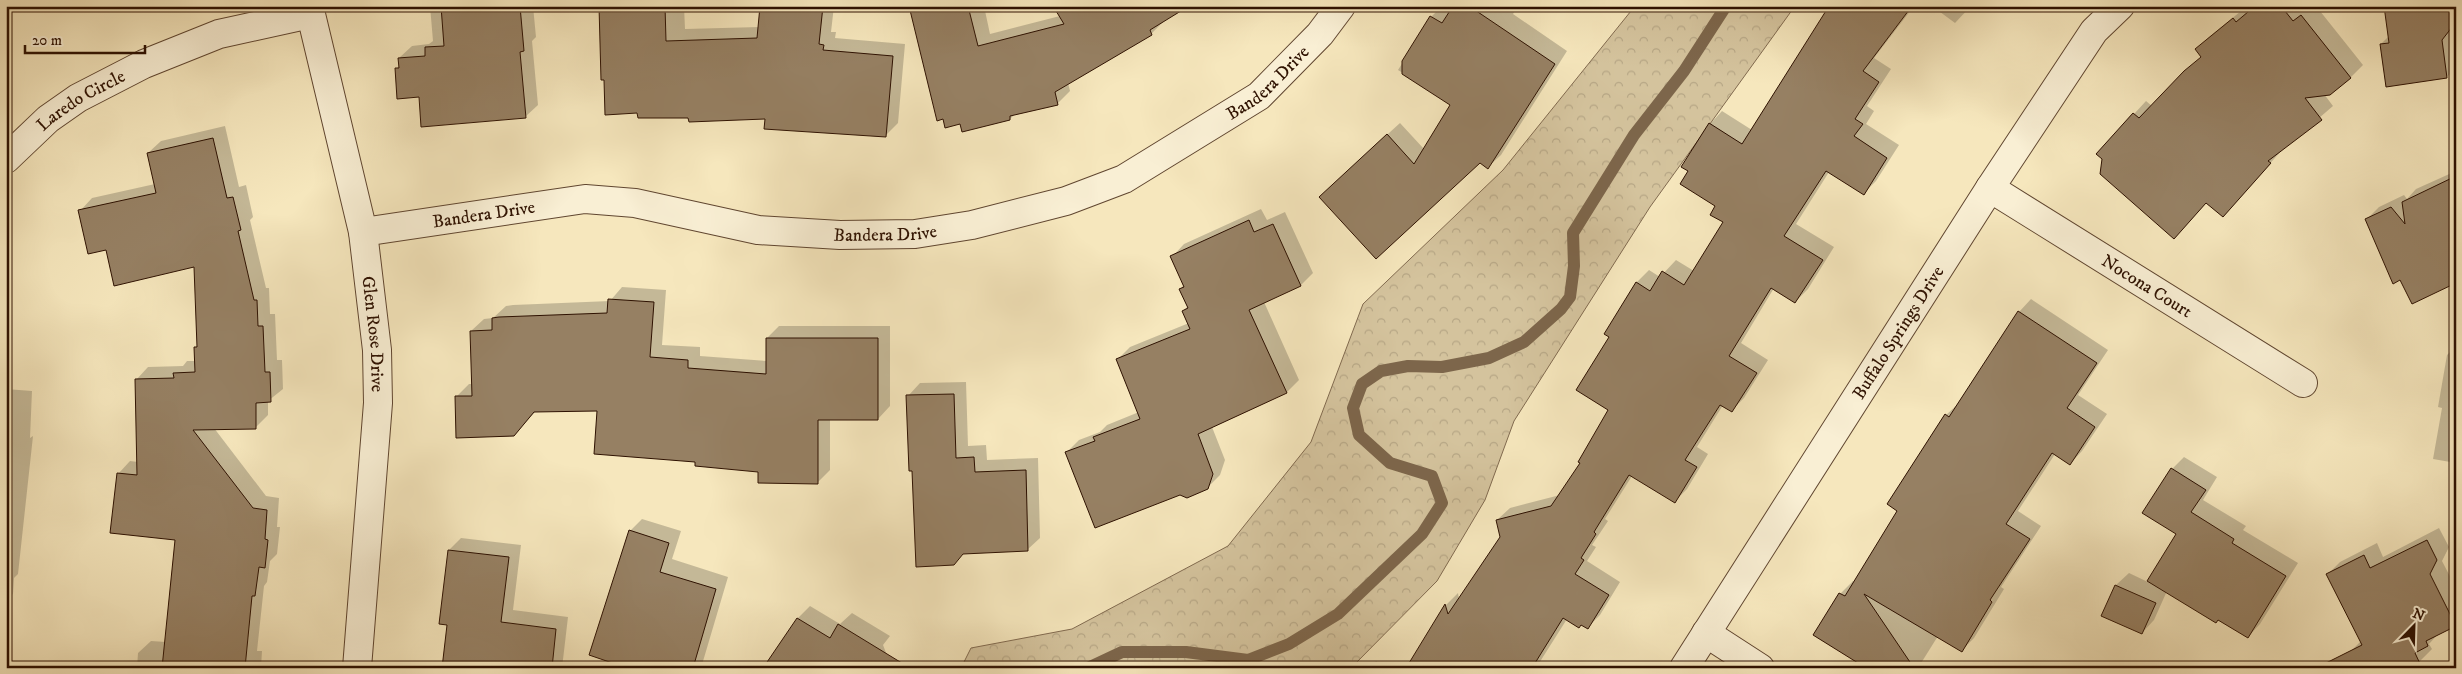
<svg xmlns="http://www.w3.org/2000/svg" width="2462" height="674" font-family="'IM FELL DW Pica',serif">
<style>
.forest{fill:url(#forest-crowns);stroke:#816a4f}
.shadow{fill:#0003}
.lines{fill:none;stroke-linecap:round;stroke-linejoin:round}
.stream{stroke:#7d664b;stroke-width:12}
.building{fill:#968063;stroke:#2e1101}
.minor-casing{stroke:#604630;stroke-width:30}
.minor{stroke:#f9efd4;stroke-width:28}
.labels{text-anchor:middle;stroke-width:4;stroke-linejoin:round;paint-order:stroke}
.street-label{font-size:18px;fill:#2e1101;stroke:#f9efd4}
</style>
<defs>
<pattern id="forest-crowns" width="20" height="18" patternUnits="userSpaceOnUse" patternTransform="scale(1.25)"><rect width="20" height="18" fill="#d4c39d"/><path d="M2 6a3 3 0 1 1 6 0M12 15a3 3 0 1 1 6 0" fill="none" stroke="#b6a685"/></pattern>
</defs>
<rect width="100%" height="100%" fill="#f6e7bd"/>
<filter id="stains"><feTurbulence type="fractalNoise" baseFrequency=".004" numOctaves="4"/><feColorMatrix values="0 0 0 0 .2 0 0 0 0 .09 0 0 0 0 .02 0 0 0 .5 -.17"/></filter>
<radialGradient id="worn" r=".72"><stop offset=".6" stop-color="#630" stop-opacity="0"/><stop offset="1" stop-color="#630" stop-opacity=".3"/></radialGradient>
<path class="forest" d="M 1635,6 L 1795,6 L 1650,207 L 1514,421 L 1485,500 L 1437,581 L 1353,666 L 1350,668 L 961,668 L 971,648 L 1072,629 L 1228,546 L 1311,442 L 1363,304 L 1503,170 Z"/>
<g class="shadow">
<path d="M 430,6 L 533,6 L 536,37 L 532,41 L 538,105 L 525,117 L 421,96 L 396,69 L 400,65 L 399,58 L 412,46 L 429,44 L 433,41 Z"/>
<path d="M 600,6 L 684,6 L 685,29 L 759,27 L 761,6 L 834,6 L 831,32 L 836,32 L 835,38 L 905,44 L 898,123 L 886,135 L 767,118 L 689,117 Z"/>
<path d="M 911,6 L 984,6 L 990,34 L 1060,16 L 1164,21 L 1151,34 L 1068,83 L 1070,91 L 1057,104 L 1015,114 L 1010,119 L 961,122 Z"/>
<path d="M 1442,6 L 1518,6 L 1513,14 L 1567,51 L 1501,155 L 1488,167 L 1480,162 L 1333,184 L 1400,123 L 1424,149 L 1452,104 L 1398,70 L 1431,17 Z"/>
<path d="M 1831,6 L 1914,6 L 1874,58 L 1891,69 L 1867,106 L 1874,111 L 1866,124 L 1899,145 L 1876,181 L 1863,194 L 1829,172 L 1796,224 L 1834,247 L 1808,289 L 1795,302 L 1774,288 L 1741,343 L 1768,360 L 1744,398 L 1732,410 L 1723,405 L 1697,447 L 1708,454 L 1687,489 L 1675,501 L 1632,476 L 1605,519 L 1608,521 L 1592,545 L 1596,547 L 1587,561 L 1620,582 L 1600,615 L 1588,627 L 1567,619 L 1536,668 L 1407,668 L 1446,605 L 1458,593 L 1459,599 L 1502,537 L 1497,520 L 1510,508 L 1560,495 L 1582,463 L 1610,410 L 1610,336 L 1606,333 L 1637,282 L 1649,270 L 1660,277 L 1676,260 L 1694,271 L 1725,222 L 1717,206 L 1690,171 L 1710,124 L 1722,111 L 1752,130 Z"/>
<path d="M 1932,6 L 1971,6 L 1955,23 Z"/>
<path d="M 2254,6 L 2304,6 L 2306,9 L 2310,6 L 2316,6 L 2363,65 L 2350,78 L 2324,94 L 2333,106 L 2282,150 L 2235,203 L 2207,202 L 2174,238 L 2134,114 L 2146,101 L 2152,106 L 2202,56 L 2196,49 L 2209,37 L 2246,7 L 2249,10 Z"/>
<path d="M 2456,6 L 2456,68 L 2447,77 L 2381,44 L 2389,36 Z"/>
<path d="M 225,126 L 239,187 L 246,185 L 253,217 L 250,220 L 266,288 L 269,288 L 270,314 L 275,314 L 277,360 L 282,360 L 283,389 L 268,401 L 268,415 L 256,427 L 214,428 L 266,496 L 279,498 L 277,527 L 280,527 L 277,554 L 270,561 L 267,582 L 264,586 L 257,651 L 262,651 L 261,668 L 137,668 L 138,653 L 151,641 L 166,642 L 176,538 L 118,474 L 130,461 L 138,462 L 136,380 L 148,367 L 183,366 L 187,361 L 196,361 L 196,347 L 198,345 L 195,266 L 107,249 L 80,211 L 92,198 L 155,184 L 148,153 L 161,141 Z"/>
<path d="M 2456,171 L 2456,281 L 2401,279 L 2366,220 L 2379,207 L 2404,195 L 2407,199 L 2416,189 Z"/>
<path d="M 1261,209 L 1267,220 L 1285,212 L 1313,273 L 1301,285 L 1264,302 L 1299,380 L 1287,392 L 1212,427 L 1225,460 L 1220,475 L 1207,488 L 1067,452 L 1079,440 L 1100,432 L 1107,425 L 1139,412 L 1118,359 L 1130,347 L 1189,323 L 1183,311 L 1188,306 L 1180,289 L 1184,285 L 1172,257 L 1184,244 Z"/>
<path d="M 622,287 L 666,290 L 662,345 L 700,347 L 700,356 L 767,361 L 767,338 L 779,326 L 890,326 L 890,406 L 878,419 L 830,419 L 830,470 L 817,483 L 760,471 L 598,410 L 536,411 L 514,435 L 456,397 L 469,384 L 473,384 L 471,331 L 484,319 L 493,318 L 506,306 L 513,305 L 610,301 Z"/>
<path d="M 2031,299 L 2108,350 L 2078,395 L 2107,414 L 2082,451 L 2070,464 L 2055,454 L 2018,511 L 2041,526 L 2001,587 L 2004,589 L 1974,638 L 1961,651 L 1938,636 L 1918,668 L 1868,668 L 1840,594 L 1853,581 L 1855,582 L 1899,511 L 1946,415 L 1959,403 L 2019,312 Z"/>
<path d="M 2456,346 L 2456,463 L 2433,459 L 2442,408 L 2438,407 L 2447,355 Z"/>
<path d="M 966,382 L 968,446 L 986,445 L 987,460 L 1038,458 L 1040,538 L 1027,550 L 965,552 L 953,564 L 914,469 L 908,396 L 920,383 Z"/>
<path d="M 6,389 L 32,391 L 30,438 L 33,436 L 18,574 L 14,578 L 13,594 L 6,600 Z"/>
<path d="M 2184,457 L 2217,477 L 2203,500 L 2246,526 L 2243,530 L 2298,563 L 2260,624 L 2248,637 L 2167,591 L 2154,620 L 2142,633 L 2103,616 L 2116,585 L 2129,573 L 2148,582 L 2177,534 L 2172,469 Z"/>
<path d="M 642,519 L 681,531 L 672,559 L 728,577 L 701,668 L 634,668 L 630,531 Z"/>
<path d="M 2439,528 L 2449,547 L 2442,561 L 2456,588 L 2456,625 L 2439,633 L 2429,644 L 2432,649 L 2419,662 L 2407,668 L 2351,651 L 2361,641 L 2328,574 L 2340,562 L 2377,543 L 2383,557 Z"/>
<path d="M 461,538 L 521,545 L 513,610 L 568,617 L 562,668 L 443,668 L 448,624 L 440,623 L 449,550 Z"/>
<path d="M 810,606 L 840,624 L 852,613 L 890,636 L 883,645 L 892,668 L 754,668 L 768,663 L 798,618 Z"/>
<path d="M 1376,661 L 1387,668 L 1370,668 Z"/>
</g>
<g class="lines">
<path class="stream" d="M 1088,668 L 1122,652 L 1186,652 L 1248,660 L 1289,644 L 1338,614 L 1422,534 L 1442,503 L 1432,476 L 1390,463 L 1359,435 L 1353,408 L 1362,384 L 1381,371 L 1408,366 L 1442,367 L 1489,358 L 1524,342 L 1561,309 L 1570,297 L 1574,266 L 1573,233 L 1634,135 L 1684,71 L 1726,6"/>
</g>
<g class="building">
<path d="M 441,6 L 520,6 L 524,51 L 520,52 L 526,118 L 421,127 L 419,97 L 397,99 L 395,68 L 399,68 L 398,58 L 425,56 L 425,47 L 444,46 Z"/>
<path d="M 599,6 L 665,6 L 666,41 L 757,38 L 760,6 L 823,6 L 819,44 L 824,45 L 823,50 L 893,56 L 886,137 L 764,129 L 765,119 L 689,122 L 688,118 L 638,118 L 637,113 L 605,115 L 604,80 L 601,80 Z"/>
<path d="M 909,6 L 968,6 L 978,46 L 1064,24 L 1053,6 L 1189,6 L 1150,30 L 1152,35 L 1055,92 L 1058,105 L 1010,116 L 1010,120 L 962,132 L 960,124 L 945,128 L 943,119 L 937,121 Z"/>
<path d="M 1453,6 L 1469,6 L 1555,64 L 1488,169 L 1480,163 L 1376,259 L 1319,197 L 1387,134 L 1414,164 L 1450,105 L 1402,74 L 1402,61 L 1430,16 L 1442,23 Z"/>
<path d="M 1829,6 L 1912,6 L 1863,71 L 1879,82 L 1855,119 L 1863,124 L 1854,136 L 1887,158 L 1864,195 L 1826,171 L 1784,236 L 1823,260 L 1795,303 L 1771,288 L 1729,356 L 1757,373 L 1732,412 L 1720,405 L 1685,460 L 1697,467 L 1675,503 L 1629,475 L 1594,532 L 1596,534 L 1581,558 L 1584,560 L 1575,574 L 1609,595 L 1588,629 L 1581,625 L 1579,628 L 1563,618 L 1532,668 L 1406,668 L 1445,604 L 1448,614 L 1500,537 L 1496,520 L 1551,506 L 1580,463 L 1578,462 L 1608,410 L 1576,390 L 1609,337 L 1604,334 L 1636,282 L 1650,291 L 1662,271 L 1684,285 L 1723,222 L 1710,215 L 1715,206 L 1680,184 L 1688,171 L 1681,167 L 1709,123 L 1742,144 Z"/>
<path d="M 2255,6 L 2281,6 L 2293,21 L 2301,15 L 2351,78 L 2330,95 L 2305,98 L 2322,120 L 2268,161 L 2271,163 L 2223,217 L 2206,203 L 2174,239 L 2100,174 L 2102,159 L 2096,154 L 2133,113 L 2139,118 L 2184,71 L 2201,57 L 2195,49 L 2233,18 L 2236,22 Z"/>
<path d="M 2384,6 L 2456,6 L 2456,22 L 2442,40 L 2447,78 L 2386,87 L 2380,44 L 2389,43 Z"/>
<path d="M 213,138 L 227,198 L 233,197 L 241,230 L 238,231 L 254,300 L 257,300 L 258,326 L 263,326 L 265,372 L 270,372 L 271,402 L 256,403 L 256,429 L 193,430 L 253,508 L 267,510 L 265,539 L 268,540 L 265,568 L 259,567 L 255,596 L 252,596 L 245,668 L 162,668 L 175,540 L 110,533 L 117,473 L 137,475 L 135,379 L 174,378 L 173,373 L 195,372 L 194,347 L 197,347 L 194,267 L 114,286 L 106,250 L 88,254 L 78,210 L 156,193 L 147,153 Z"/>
<path d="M 2456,176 L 2456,283 L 2412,304 L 2400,280 L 2393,284 L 2365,219 L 2391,207 L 2405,224 L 2402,202 Z"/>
<path d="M 1249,220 L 1254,232 L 1273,224 L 1301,286 L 1249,310 L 1287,393 L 1198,434 L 1213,474 L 1208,489 L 1187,498 L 1180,495 L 1095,528 L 1065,452 L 1095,441 L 1093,437 L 1140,419 L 1116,359 L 1190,329 L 1182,311 L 1188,308 L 1179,289 L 1184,287 L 1170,256 Z"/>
<path d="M 608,299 L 654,302 L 650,357 L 688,360 L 688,368 L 766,374 L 766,338 L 878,338 L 878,420 L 818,420 L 818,484 L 758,483 L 758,472 L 695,466 L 695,462 L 594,454 L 597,411 L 534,412 L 514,436 L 456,438 L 455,396 L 472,396 L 470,331 L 492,330 L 492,318 L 499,317 L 607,313 Z"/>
<path d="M 2018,311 L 2097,363 L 2067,408 L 2095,427 L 2070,465 L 2052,453 L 2006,524 L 2030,539 L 1990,600 L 1992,602 L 1962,652 L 1864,594 L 1914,668 L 1866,668 L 1813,635 L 1839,593 L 1845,596 L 1897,511 L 1887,504 L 1945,414 L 1949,417 Z"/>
<path d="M 954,394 L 956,458 L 974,457 L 975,472 L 1026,470 L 1028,551 L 963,554 L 954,565 L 916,567 L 912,471 L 909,471 L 906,395 Z"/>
<path d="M 2171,468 L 2206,490 L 2191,512 L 2234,539 L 2232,543 L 2286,576 L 2248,638 L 2218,620 L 2216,623 L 2147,581 L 2176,534 L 2142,513 Z"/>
<path d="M 629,530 L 669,543 L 660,572 L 716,589 L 693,668 L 627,668 L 589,655 Z"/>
<path d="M 2427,540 L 2437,560 L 2430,574 L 2456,626 L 2426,641 L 2428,646 L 2415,653 L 2422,668 L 2316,668 L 2362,645 L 2326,574 L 2364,555 L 2370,568 Z"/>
<path d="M 448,550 L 509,557 L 501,622 L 556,629 L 552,668 L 442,668 L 447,625 L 439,624 Z"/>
<path d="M 2115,585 L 2156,603 L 2142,634 L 2101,616 Z"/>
<path d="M 797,618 L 830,638 L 838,624 L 910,668 L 763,668 Z"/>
</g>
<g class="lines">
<defs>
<g id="minor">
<path id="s1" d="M 309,6 L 363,232 L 377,350 L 378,403 L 357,668"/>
<path id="s2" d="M 6,159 L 48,119 L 78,98 L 144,64 L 219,34 L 310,14"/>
<path id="s3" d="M 1990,188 L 2303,383"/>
<path id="s4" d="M 363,232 L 585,199 L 635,203 L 758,230 L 840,235 L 915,234 L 972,225 L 1066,201 L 1124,179 L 1259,96 L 1320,34 L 1341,6"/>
<path d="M 1706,633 L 1760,668"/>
<path id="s5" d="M 1684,668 L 1990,188 L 2094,31 L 2120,6"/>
</g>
</defs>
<use href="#minor" class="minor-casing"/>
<use href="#minor" class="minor"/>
</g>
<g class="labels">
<g class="street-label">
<text dy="6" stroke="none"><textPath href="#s4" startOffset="948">Bandera Drive</textPath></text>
<text dy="6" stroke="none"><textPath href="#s2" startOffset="96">Laredo Circle</textPath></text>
<text dy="6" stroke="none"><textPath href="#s4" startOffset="122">Bandera Drive</textPath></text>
<text dy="6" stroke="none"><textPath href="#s4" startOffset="528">Bandera Drive</textPath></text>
<text dy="6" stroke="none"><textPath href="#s3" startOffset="185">Nocona Court</textPath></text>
<text dy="6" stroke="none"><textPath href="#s5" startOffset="398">Buffalo Springs Drive</textPath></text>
<text dy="6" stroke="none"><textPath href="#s1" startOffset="335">Glen Rose Drive</textPath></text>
</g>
</g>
<rect width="2462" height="674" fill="none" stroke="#f6e7bd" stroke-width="25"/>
<rect x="8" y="8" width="2447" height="659" fill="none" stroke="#2e1101" stroke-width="2.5"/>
<rect x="12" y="12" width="2437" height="649" fill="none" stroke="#2e1101"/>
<g transform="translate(2414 626) rotate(23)" stroke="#f9efd4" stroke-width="4" paint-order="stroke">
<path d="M0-4L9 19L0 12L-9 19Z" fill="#2e1101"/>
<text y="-8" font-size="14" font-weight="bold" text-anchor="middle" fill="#2e1101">N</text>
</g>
<path d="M25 45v8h120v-8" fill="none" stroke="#2e1101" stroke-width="2.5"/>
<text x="32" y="45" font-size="15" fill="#2e1101" stroke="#f9efd4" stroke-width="4" paint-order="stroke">20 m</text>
<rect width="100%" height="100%" filter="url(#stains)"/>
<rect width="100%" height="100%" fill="url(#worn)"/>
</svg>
